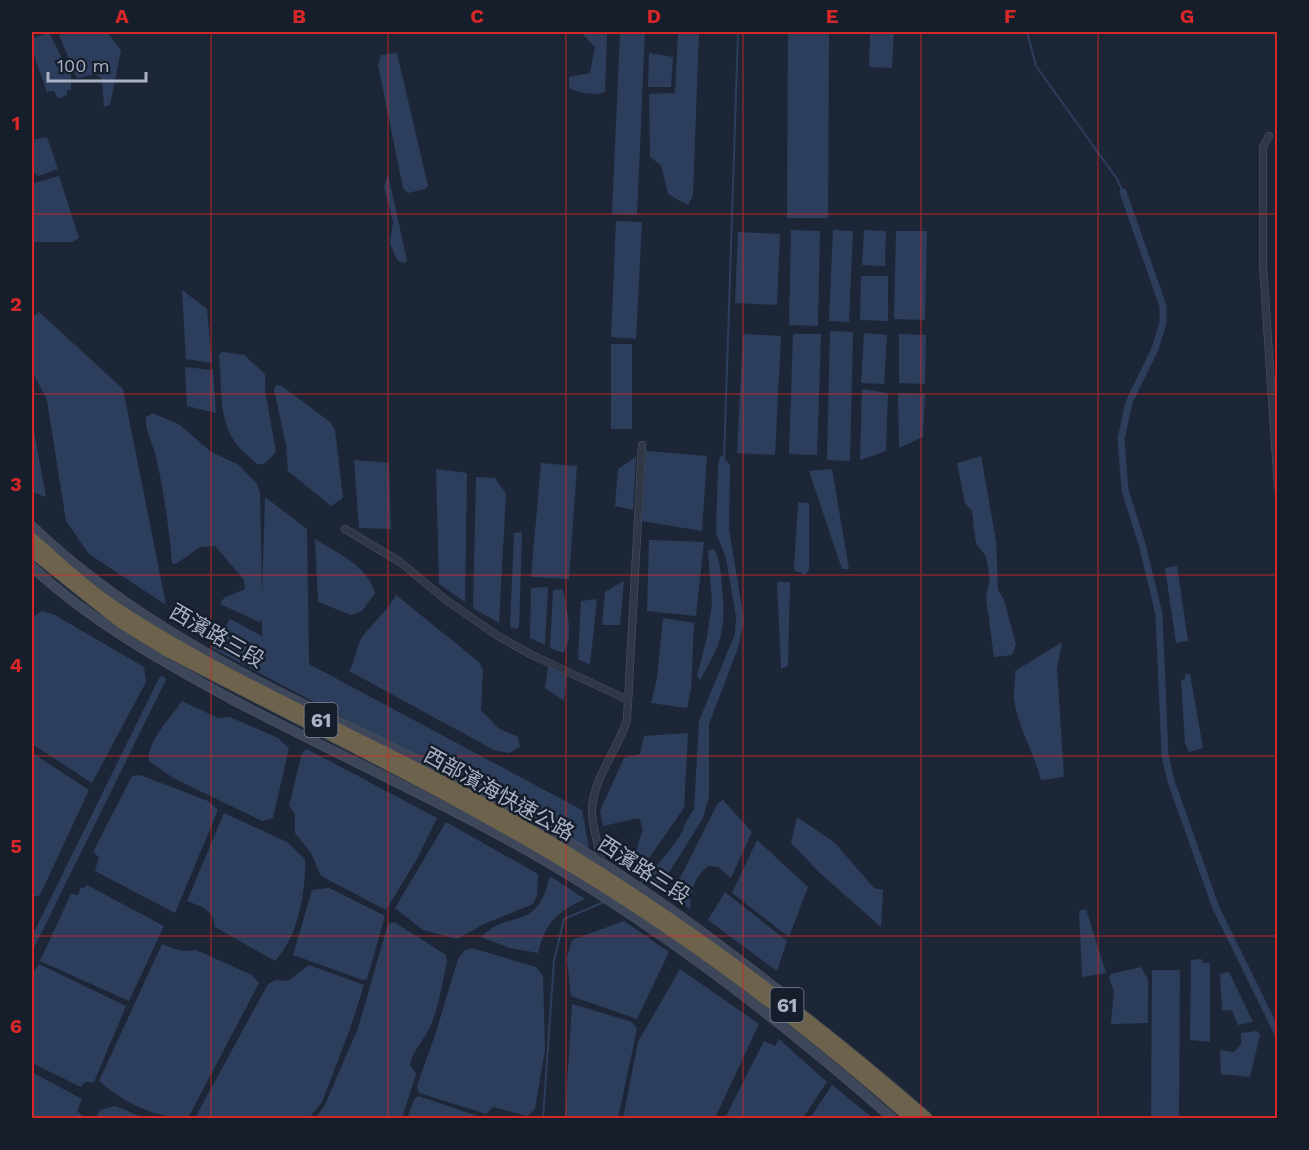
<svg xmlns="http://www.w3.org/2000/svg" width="1309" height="1150" font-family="'Work Sans','Noto Sans TC',sans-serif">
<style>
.water{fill:#2d3e5d}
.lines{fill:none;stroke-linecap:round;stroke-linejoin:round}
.stream{stroke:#2d3e5d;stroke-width:2}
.canal{stroke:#2d3e5d;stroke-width:7}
.street-casing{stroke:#4e5565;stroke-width:8}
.secondary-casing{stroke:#4e5565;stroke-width:10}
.highway-casing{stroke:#38404e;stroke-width:14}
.street{stroke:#303847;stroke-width:7}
.secondary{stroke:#3e475a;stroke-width:9}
.highway{stroke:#6d634d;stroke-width:12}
.grid{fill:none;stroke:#d62828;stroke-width:1.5;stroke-opacity:0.55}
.labels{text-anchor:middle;stroke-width:5;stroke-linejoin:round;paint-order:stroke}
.shield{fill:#161e2b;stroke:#7e8696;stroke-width:1.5}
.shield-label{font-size:20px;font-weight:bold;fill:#aab2c4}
.street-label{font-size:21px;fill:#aab2c4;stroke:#161e2b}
.neatline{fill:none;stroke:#d62828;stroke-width:2}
.grid-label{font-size:20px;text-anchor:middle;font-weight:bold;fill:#d62828}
</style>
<rect width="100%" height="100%" fill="#1d2636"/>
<g class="water">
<path d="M 82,32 L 107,32 L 121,50 L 110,105 L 104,107 L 102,79 L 95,74 L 77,78 L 59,35 Z"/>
<path d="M 581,32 L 607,32 L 605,92 C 593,96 581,93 569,88 L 569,77 L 590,73 L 595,47 Z"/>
<path d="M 620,32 L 645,32 L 637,215 L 612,214 Z"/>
<path d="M 678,32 L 699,32 L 693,195 L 688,205 L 668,194 L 661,165 L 650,157 L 649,94 L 675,93 Z"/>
<path d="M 788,32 L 829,32 L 828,218 L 787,218 Z"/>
<path d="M 870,32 L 894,32 L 892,68 L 869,67 Z"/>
<path d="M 49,33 L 71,75 L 71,90 L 67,90 L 67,95 L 58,99 L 54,91 L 47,92 L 32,50 L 32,38 Z"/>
<path d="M 397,53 L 428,186 L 425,189 L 408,193 L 403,188 L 378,65 L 381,55 Z"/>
<path d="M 649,53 L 673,57 L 671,87 L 648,87 Z"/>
<path d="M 47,137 L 58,169 L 38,176 L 32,171 L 32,140 Z"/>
<path d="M 388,174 L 407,261 L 404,263 L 397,260 L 390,243 L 393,221 L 384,187 Z"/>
<path d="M 59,176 L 79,238 L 72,242 L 32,242 L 32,184 Z"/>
<path d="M 616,221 L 642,222 L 636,339 L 611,337 Z"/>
<path d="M 791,230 L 820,231 L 818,326 L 789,325 Z"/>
<path d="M 833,230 L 853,231 L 849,322 L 829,321 Z"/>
<path d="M 864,230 L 886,231 L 885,266 L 862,265 Z"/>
<path d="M 896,231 L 927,231 L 925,320 L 894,319 Z"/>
<path d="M 738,232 L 780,234 L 777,305 L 735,303 Z"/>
<path d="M 861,276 L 888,276 L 888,321 L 860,320 Z"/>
<path d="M 182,290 L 207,309 L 212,363 L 186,359 Z"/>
<path d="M 39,312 L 123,389 L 166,605 L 89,554 L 66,521 L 47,400 L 32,371 L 32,317 Z"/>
<path d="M 830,331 L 853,332 L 850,461 L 827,460 Z"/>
<path d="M 864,333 L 887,335 L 884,384 L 861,383 Z"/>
<path d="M 743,334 L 781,336 L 775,455 L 737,453 Z"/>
<path d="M 793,334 L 821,334 L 817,455 L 789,454 Z"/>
<path d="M 899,334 L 926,335 L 925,384 L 899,383 Z"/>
<rect x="611" y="344" width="21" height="85"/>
<path d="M 223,352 L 244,355 L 265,374 L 265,390 L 276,452 L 264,464 C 257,466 254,461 248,456 C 216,429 223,395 219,355 Z"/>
<path d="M 185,367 L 213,370 L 216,413 L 187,406 Z"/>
<path d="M 276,385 L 282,386 L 330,422 L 335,430 L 343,498 L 331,506 L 288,471 L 286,445 L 274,390 Z"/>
<path d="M 862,389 L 888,393 L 886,451 L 860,460 Z"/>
<path d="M 898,393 L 925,394 L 923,437 L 899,448 Z"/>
<path d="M 153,413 L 180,425 L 211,452 L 239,465 L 257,484 L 260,493 L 262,597 L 265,497 L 307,529 L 309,664 L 582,810 L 589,848 L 212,648 L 230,619 L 262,636 L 262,620 L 259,622 L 220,604 L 224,598 L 245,589 L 244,580 L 215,546 L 200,547 L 176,564 L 172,563 C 169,527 164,492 156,457 C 153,444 145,431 146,417 Z"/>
<path d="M 32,420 L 46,497 L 32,492 Z"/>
<path d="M 646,451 L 707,456 L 702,531 L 642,521 Z"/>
<path d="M 721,455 L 730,465 L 729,529 L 744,620 L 738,648 L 709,724 L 709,797 L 703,818 L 660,887 L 645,878 C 664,859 684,834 694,810 L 699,721 L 735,634 L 736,617 L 726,558 L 716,533 L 718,464 Z"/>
<path d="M 981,456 L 996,541 L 998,590 L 1004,600 L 1016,645 L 1012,655 L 994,657 L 986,597 L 990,579 L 986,556 L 976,544 L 972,511 L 965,503 L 957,463 Z"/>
<path d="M 636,457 L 633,510 L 615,506 L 618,469 Z"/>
<path d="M 354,460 L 389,463 L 391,529 L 359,528 Z"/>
<path d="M 541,463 L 577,466 L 569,579 L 531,577 Z"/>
<path d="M 436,469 L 467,473 L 465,602 L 439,584 Z"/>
<path d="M 832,469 L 849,569 L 842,569 L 809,471 Z"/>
<path d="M 476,477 L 495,478 L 506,494 L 499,623 L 473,608 Z"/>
<path d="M 798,502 L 809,503 L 809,570 L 805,575 L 794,570 Z"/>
<path d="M 522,532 L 519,627 L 516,629 L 510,627 L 514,533 Z"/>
<path d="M 315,539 C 337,553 368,566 375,593 L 362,611 L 351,615 L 318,602 Z"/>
<path d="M 649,540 L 704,542 L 696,616 L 647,611 Z"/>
<path d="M 714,549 C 720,559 721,574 722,586 C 726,630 723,641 700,680 L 697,676 L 707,637 L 712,603 L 708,551 Z"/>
<path d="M 1177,566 L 1188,641 L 1176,643 L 1165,568 Z"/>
<path d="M 624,581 L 620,625 L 602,625 L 605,592 Z"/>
<path d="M 777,582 L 790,582 L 788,666 L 781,669 Z"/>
<path d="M 548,587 L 545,645 L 530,638 L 531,588 Z"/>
<path d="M 563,589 C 566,607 575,638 563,653 L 550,648 L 553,590 Z"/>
<path d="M 396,595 L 479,662 L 483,670 L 481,710 L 498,728 L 518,737 L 520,747 L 508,753 L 494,750 L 349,671 C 356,660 356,645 363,636 C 374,621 387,612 396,595 Z"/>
<path d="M 597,599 L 590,665 L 578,659 L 581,601 Z"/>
<path d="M 42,611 L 53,614 L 144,667 L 146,682 L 92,783 L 32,744 L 32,621 L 34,616 Z"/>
<path d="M 663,618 L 694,623 L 691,689 L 687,708 L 651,703 L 657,678 Z"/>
<path d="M 1062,642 L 1057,669 L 1064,777 L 1041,780 C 1034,752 1018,728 1014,699 C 1013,690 1016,680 1015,671 Z"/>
<path d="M 548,666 L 567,674 L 564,701 L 545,688 Z"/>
<path d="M 1185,674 L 1190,674 L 1203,748 L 1189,752 L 1185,743 L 1181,680 L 1185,679 Z"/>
<path d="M 182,701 L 218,718 L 230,717 L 278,738 L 289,748 L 273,818 L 262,821 L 173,778 L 149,761 C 146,742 172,716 182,701 Z"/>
<path d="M 688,733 L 684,808 L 642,868 L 632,864 L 643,829 L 639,818 L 603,826 L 600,811 L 624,758 L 640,754 L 644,736 Z"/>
<path d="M 307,749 L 437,818 L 418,857 L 386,910 L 321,876 L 311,853 L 295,833 L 295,814 L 289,806 L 302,753 Z"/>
<path d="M 32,753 L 89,790 L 40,895 L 34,897 L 32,895 Z"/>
<path d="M 140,775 L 208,801 L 218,810 L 175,913 L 95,871 L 99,857 L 93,852 L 132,776 Z"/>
<path d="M 723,800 L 752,832 L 731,878 L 718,867 L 708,866 C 693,879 691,890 690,909 L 674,898 L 673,892 L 718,803 Z"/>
<path d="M 224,813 L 287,842 L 305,859 C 306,891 298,938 275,961 L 215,927 C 214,909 201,907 187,901 Z"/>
<path d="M 797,817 L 835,843 L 874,888 L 883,890 L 881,927 L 820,873 L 791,843 Z"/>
<path d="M 446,822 L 538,874 L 537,896 L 533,904 L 484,924 L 457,939 L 423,930 L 395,908 Z"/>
<path d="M 757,840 L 808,887 L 789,937 L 732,893 Z"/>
<path d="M 550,876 L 585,899 C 557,912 546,922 538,953 L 510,948 L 481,937 C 514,906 535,935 550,876 Z"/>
<path d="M 87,885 L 164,926 L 129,1001 L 40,961 L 71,894 L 78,895 L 81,887 L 84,888 Z"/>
<path d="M 329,888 L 385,916 L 367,979 L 363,980 L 293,955 L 312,890 Z"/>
<path d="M 725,892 L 787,941 L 777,971 L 708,920 Z"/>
<path d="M 1086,909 L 1106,973 L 1082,977 L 1079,911 Z"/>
<path d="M 624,921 L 669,952 L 637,1019 L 571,996 L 567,958 L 572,940 Z"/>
<path d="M 394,922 L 446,955 L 447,962 C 442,983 439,1007 430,1027 C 424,1041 412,1050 410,1065 L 416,1074 L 402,1118 L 315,1118 L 324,1107 L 358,1028 L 388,924 Z"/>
<path d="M 162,944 L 181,951 L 196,950 L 252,975 L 259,983 L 188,1118 C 156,1119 123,1102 99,1081 Z"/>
<path d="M 472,948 L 536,967 L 543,976 L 545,1050 L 535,1109 L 527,1116 L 493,1107 L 486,1114 L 419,1093 L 417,1086 L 437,1029 L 458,959 L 465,950 Z"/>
<path d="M 1201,959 L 1204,963 L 1210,963 L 1210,1042 L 1190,1040 L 1191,960 Z"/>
<path d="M 39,964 L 126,1006 L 94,1082 L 85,1082 L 81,1087 L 32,1063 L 32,975 Z"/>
<path d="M 309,965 L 364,985 L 350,1029 L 322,1102 L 309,1118 L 195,1118 L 268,984 L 275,980 L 288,981 Z"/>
<path d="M 1141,967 L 1148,979 L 1148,1023 L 1111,1024 L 1114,992 L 1109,977 L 1111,974 Z"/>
<path d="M 680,969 L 759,1024 L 715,1118 L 623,1118 L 638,1042 Z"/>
<path d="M 1152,970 L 1180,970 L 1179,1118 L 1151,1118 Z"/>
<path d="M 1229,972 L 1253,1022 L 1238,1025 L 1232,1010 L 1222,1011 L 1220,974 Z"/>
<path d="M 572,1004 L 632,1022 L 637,1029 L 618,1118 L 565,1118 Z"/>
<path d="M 1257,1031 L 1260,1035 L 1250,1077 L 1221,1074 L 1220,1050 L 1234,1052 L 1241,1044 L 1241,1033 Z"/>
<path d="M 779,1039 L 827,1082 L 803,1118 L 725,1118 L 764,1041 L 775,1046 Z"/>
<path d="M 32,1072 L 82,1099 L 77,1111 L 85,1118 L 32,1118 Z"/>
<path d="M 832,1085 L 873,1118 L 810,1118 Z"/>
<path d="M 418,1096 L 481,1117 L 481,1118 L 407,1118 L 414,1100 Z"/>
<path d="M 115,1106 L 145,1118 L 96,1118 L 100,1110 Z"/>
</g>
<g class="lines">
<g class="stream">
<path d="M 1027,32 L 1036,66 L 1117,179 L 1123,192"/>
<path d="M 724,460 L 738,32"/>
<path d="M 684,828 L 693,812"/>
<path d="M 638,884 L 649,878"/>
<path d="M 543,1118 L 554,961 L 564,919 L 604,902"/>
</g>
<g class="canal">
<path d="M 1123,192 L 1163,306 L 1163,323 L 1155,349 L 1129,402 L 1121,439 L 1125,490 L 1142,544 L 1159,614 L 1165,756 L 1171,781 L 1216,908 L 1278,1034"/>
<path d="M 32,944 L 162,680"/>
</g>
<defs>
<g id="street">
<path d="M 1269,136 L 1263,147 L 1263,266 L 1278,487"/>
<path d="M 345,529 L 400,562 L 446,600 L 498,636 L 530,654 L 628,700"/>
<path d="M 601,862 C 599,846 592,827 592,811 C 592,780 618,749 627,720 L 642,445"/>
</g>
<g id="secondary">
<path d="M 32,526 C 164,653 341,717 501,803 C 606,860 699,927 792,1001"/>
<path d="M 32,567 C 92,622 161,661 233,700 C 317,744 402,784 486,828 C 632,905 769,1010 892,1118"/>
</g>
<g id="highway">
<path d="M 32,539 C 62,565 93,595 128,616 C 238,686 360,737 475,799 C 637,888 787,997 926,1118"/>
<path d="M 32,551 L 122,623 L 166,650 C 297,718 431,783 558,858 C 683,932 802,1022 911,1118"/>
</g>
</defs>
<use href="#street" class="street-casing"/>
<use href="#secondary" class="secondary-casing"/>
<use href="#highway" class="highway-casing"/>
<use href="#street" class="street"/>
<use href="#secondary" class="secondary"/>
<use href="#highway" class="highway"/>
</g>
<path class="grid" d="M 211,32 L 211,1118M 388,32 L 388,1118M 566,32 L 566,1118M 743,32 L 743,1118M 921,32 L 921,1118M 1098,32 L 1098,1118M 32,214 L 1278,214M 32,394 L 1278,394M 32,575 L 1278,575M 32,756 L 1278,756M 32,936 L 1278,936"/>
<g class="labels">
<g class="shield">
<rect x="304.5" y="703" width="33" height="34" rx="4.5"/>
<rect x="770.5" y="988" width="33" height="34" rx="4.5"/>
</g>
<g class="shield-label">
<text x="321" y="727">61</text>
<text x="787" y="1012">61</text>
</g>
<g class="street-label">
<text transform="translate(217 636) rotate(30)" y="7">西濱路三段</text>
<text transform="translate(499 794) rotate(29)" y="7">西部濱海快速公路</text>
<text transform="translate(644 870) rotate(33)" y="7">西濱路三段</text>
</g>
</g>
<rect width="1309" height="1150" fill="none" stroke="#161e2b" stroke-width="66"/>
<path d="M48 72v9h98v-9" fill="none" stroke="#aab2c4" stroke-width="3"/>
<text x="57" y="72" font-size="18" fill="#aab2c4" stroke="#161e2b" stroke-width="4.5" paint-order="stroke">100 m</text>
<rect x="33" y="33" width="1243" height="1084" class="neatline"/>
<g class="grid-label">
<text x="122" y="23">A</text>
<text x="299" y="23">B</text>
<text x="477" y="23">C</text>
<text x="654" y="23">D</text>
<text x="832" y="23">E</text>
<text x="1010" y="23">F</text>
<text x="1187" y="23">G</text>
<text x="16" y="130">1</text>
<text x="16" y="311">2</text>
<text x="16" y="491">3</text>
<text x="16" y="672">4</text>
<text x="16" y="853">5</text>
<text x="16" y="1033">6</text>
</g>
</svg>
